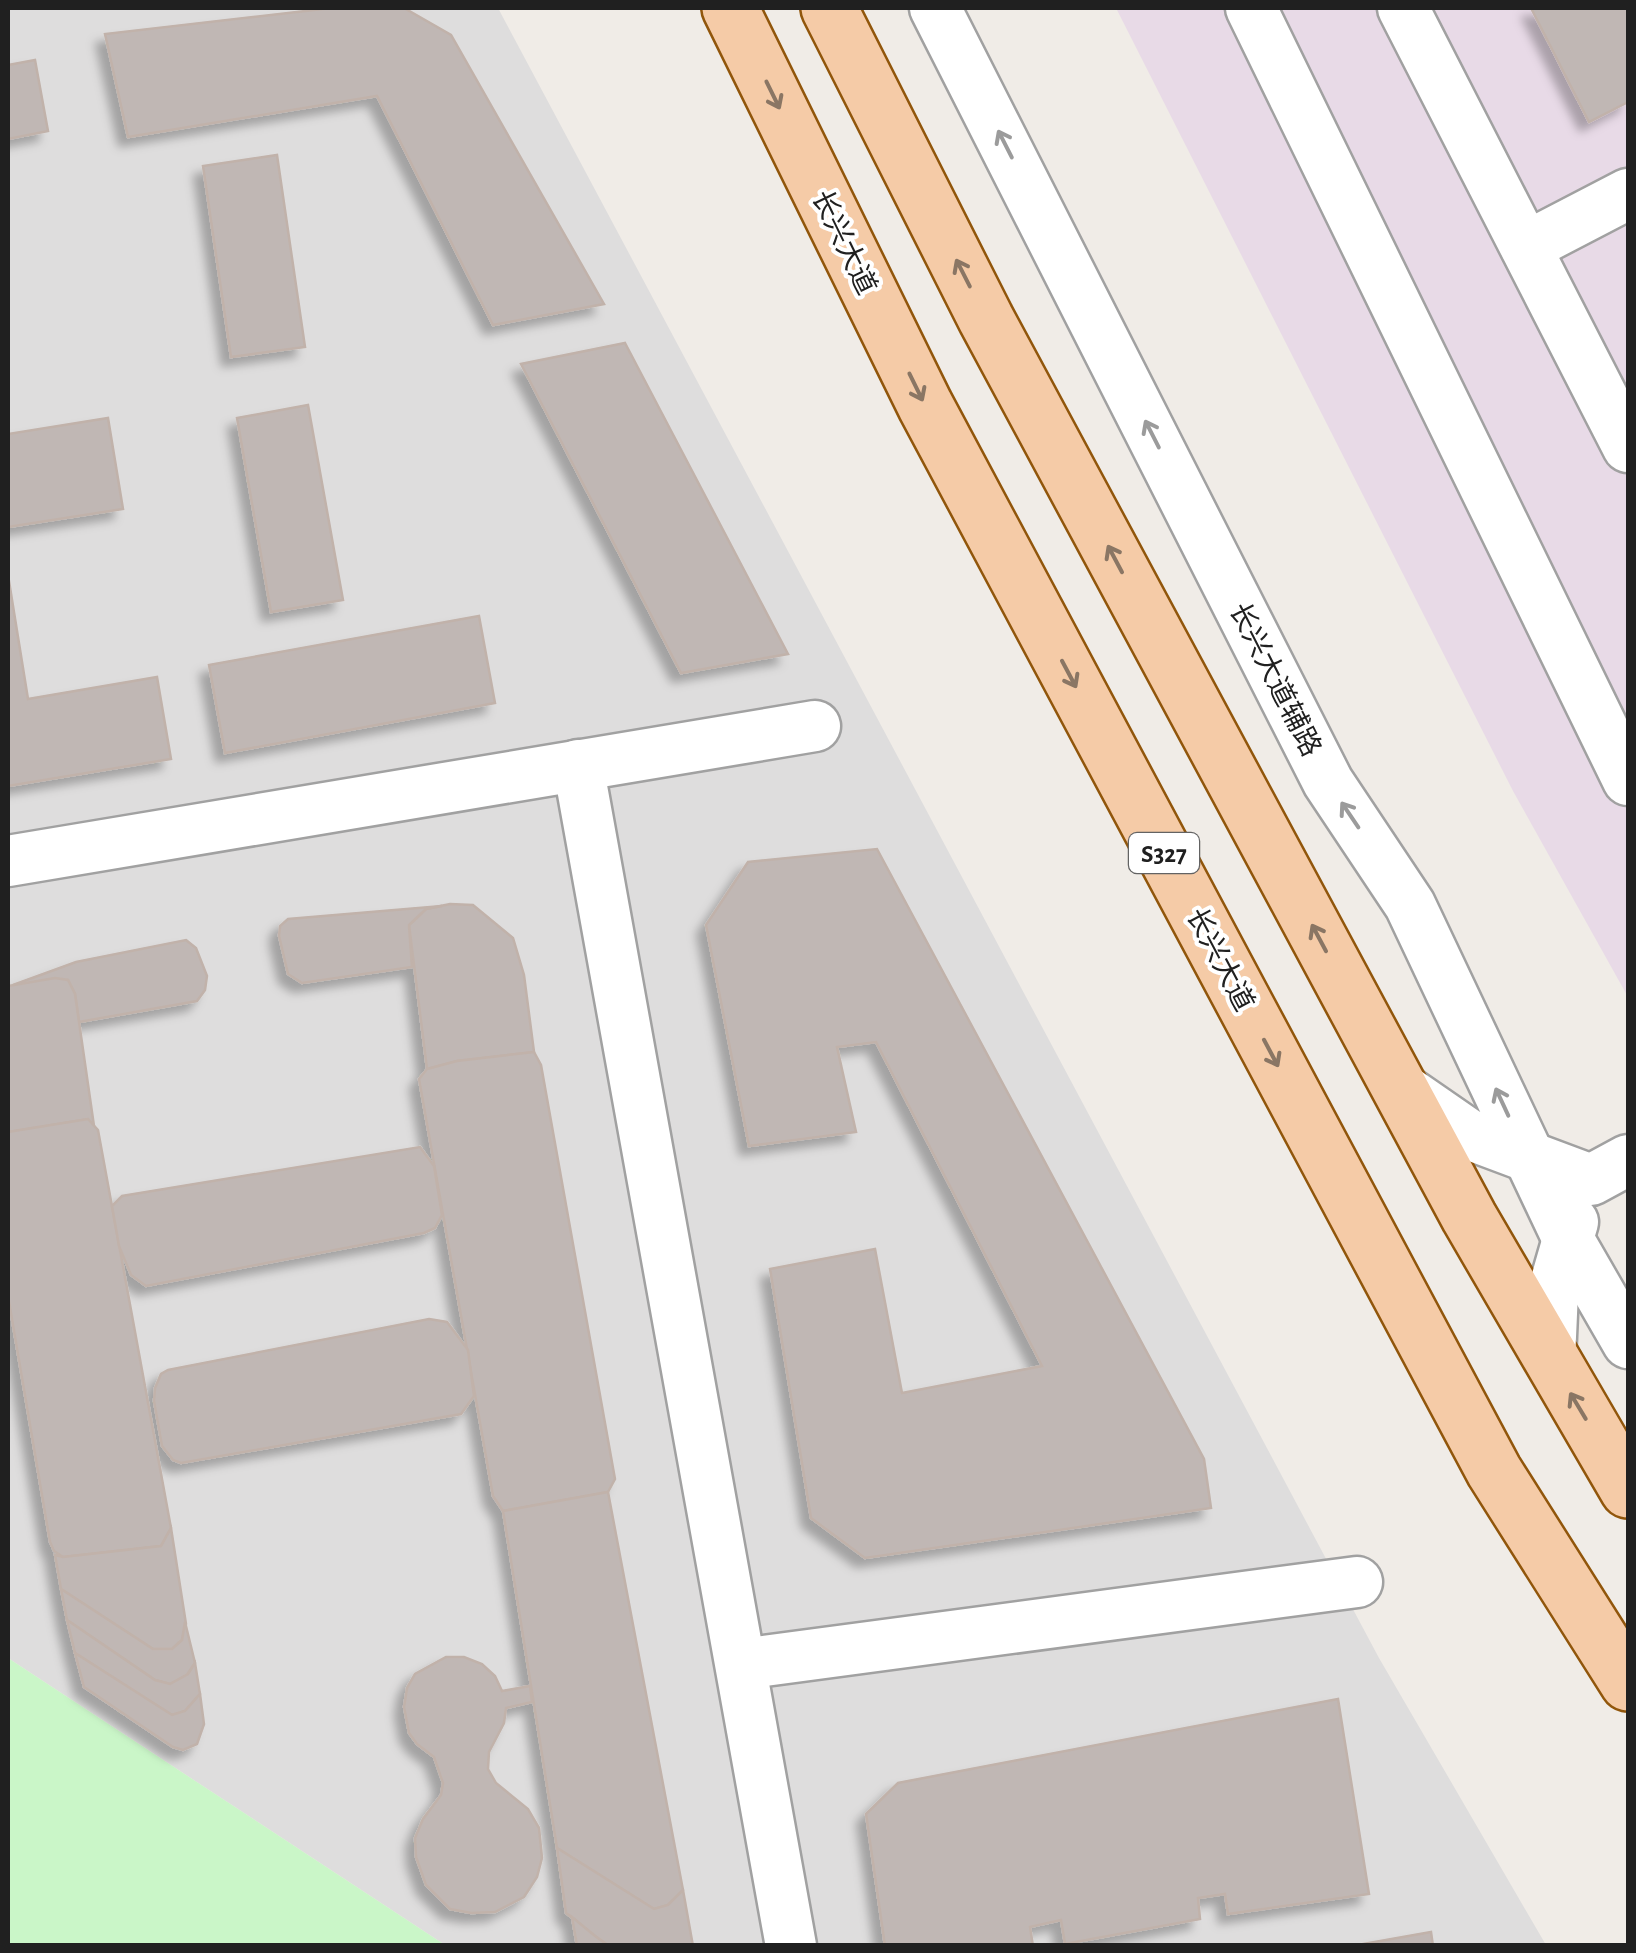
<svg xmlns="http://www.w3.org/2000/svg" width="1636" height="1953" font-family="'Alegreya Sans','Noto Sans SC',sans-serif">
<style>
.residential{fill:#dedddd}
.industrial{fill:#e8dae7}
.park{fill:#caf6c8}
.building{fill:#c0b7b4;stroke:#c1b2aa;stroke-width:2.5;filter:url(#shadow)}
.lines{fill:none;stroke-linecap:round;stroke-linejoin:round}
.minor-casing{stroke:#a1a1a1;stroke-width:55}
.major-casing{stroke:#91560b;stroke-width:60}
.minor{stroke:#fff;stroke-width:50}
.major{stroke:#f5cba7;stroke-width:55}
.oneway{stroke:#8a7664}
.oneway2{stroke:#9b9b9b}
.labels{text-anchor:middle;stroke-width:8;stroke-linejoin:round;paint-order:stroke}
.shield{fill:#fff;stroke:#636363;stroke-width:2.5}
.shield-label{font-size:25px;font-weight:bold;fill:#202020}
.street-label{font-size:28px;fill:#202020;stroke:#fff}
</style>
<defs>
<filter id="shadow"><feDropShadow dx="-9" dy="9" stdDeviation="5" flood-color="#0004"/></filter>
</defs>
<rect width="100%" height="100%" fill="#f0ece7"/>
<path class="residential" d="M 8,8 L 498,8 L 1379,1658 L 1546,1945 L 445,1945 L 8,1658 Z"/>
<path class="industrial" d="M 1116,8 L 1628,8 L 1628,997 L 1513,791 Z"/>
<path class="park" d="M 8,1658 L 445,1945 L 8,1945 Z"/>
<g class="building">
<path d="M 331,8 L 404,8 L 451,35 L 604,304 L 493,325 L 377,96 L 128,137 L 105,34 Z"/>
<path d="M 1531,8 L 1628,8 L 1628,102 L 1589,122 Z"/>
<path d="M 35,60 L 48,131 L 8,139 L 8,65 Z"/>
<path d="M 277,155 L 305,347 L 231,357 L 203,166 Z"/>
<path d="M 625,343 L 788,654 L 681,673 L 521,364 Z"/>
<path d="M 308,405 L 343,600 L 271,612 L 237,418 Z"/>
<path d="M 108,418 L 123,509 L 8,527 L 8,434 Z"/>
<path d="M 8,575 L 28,699 L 157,677 L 171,759 L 8,786 Z"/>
<path d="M 479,616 L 495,703 L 225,753 L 209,665 Z"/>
<path d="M 877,849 L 1204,1459 L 1211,1508 L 865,1558 L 811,1518 L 770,1269 L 875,1249 L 902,1393 L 1042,1366 L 876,1042 L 837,1047 L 856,1132 L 749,1146 L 706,925 L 748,862 Z"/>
<path d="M 450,904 L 473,905 L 513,938 L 524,975 L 534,1052 L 457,1061 L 427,1069 L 409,925 L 426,909 Z"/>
<path d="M 442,906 L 426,909 L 409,925 L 412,967 L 302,983 L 288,974 L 279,936 L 280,926 L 288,919 Z"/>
<path d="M 186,940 L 196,948 L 207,976 L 205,990 L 197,1001 L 79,1022 L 75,994 L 68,980 L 13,985 L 76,962 Z"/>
<path d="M 55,978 L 68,980 L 75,994 L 94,1126 L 88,1119 L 8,1132 L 8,986 Z"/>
<path d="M 534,1052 L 541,1065 L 615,1479 L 608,1492 L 503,1511 L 493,1496 L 419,1079 L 427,1069 L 457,1061 Z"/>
<path d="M 88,1119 L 98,1130 L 171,1528 L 161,1546 L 63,1557 L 54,1551 L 50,1542 L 8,1296 L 8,1132 Z"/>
<path d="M 420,1147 L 434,1166 L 442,1215 L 435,1228 L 424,1233 L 146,1286 L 131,1275 L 119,1246 L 112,1206 L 122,1196 Z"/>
<path d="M 429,1319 L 447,1322 L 468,1350 L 474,1396 L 461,1414 L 181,1463 L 173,1460 L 162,1446 L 154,1401 L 155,1388 L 161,1374 L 168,1370 Z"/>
<path d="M 608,1492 L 683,1890 L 668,1905 L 654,1909 L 557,1848 L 503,1511 Z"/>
<path d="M 171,1528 L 186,1624 L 182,1640 L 172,1649 L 153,1649 L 61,1589 L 55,1555 L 63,1557 L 161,1546 Z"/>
<path d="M 61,1589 L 153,1649 L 172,1649 L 182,1640 L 185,1622 L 195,1663 L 187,1675 L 170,1684 L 155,1680 L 67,1620 Z"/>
<path d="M 67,1620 L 155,1680 L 170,1684 L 188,1674 L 195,1663 L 200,1694 L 185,1711 L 172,1715 L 75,1653 Z"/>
<path d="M 75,1653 L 172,1715 L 185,1711 L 200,1694 L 204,1724 L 197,1744 L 183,1750 L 173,1747 L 84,1687 Z"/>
<path d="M 446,1657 L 464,1657 L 482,1664 L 495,1676 L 502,1691 L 530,1686 L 532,1702 L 506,1708 L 504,1723 L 489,1752 L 488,1769 L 496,1783 L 528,1809 L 539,1828 L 542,1858 L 537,1877 L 524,1897 L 495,1912 L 471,1913 L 450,1909 L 426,1885 L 416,1857 L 415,1838 L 423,1819 L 441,1795 L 443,1783 L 434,1757 L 417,1744 L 409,1733 L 404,1707 L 407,1688 L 415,1674 Z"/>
<path d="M 1338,1699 L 1369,1894 L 1228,1914 L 1225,1894 L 1198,1898 L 1200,1919 L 1065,1944 L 1061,1920 L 1030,1927 L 1033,1946 L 885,1946 L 866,1814 L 898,1783 Z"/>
<path d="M 557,1848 L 654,1909 L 668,1905 L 683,1890 L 693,1946 L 609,1946 L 595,1936 L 566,1913 Z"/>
<path d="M 572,1917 L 595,1936 L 609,1946 L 577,1946 Z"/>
<path d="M 1431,1932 L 1433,1946 L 1352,1946 Z"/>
</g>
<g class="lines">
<defs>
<g id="minor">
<path d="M 935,8 L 1328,782 L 1410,905 L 1567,1237 L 1628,1343"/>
<path d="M 1251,8 L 1628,780"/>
<path d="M 1403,8 L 1628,447"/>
<path d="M 1526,247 L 1628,194"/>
<path d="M 578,765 L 791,1946"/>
<path d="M 8,861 L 815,726"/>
<path d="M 1400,1087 L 1468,1134 L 1591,1180 L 1628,1160"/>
<path d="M 1550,1359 L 1553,1291 L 1573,1222"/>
<path d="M 741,1664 L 1357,1582"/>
</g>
<g id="major">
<path d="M 730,8 L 925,405 L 1494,1471 L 1628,1683"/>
<path d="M 829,8 L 986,319 L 1469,1217 L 1628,1490"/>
</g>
</defs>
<use href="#minor" class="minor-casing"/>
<use href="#major" class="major-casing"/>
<use href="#minor" class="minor"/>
<use href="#major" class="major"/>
</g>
<defs><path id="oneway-shaft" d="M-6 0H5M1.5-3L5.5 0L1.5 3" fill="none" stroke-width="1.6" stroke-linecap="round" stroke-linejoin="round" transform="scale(2.5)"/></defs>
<g class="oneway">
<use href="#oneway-shaft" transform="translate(773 95) rotate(64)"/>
<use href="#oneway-shaft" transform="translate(963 273) rotate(-117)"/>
<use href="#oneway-shaft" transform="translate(916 387) rotate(64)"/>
<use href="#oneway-shaft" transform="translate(1115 559) rotate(-118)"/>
<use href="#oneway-shaft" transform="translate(1069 674) rotate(62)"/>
<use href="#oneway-shaft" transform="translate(1319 938) rotate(-118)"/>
<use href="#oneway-shaft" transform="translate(1271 1053) rotate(62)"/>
<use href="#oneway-shaft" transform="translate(1578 1406) rotate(-121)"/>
</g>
<g class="oneway2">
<use href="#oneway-shaft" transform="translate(1005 144) rotate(-117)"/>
<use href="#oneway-shaft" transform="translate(1152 434) rotate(-117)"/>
<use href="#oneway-shaft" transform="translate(1350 815) rotate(-124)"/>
<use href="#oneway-shaft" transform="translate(1502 1102) rotate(-115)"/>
</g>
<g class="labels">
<rect class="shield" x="1129" y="833" width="70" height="40" rx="8"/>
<g class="shield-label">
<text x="1164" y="862">S327</text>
</g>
<g class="street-label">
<text transform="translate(845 242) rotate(64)" y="10">长兴大道</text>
<text transform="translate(1276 679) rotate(63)" y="10">长兴大道辅路</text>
<text transform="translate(1221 959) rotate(62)" y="10">长兴大道</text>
</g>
</g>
<rect width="1636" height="1953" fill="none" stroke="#202020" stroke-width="20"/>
</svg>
